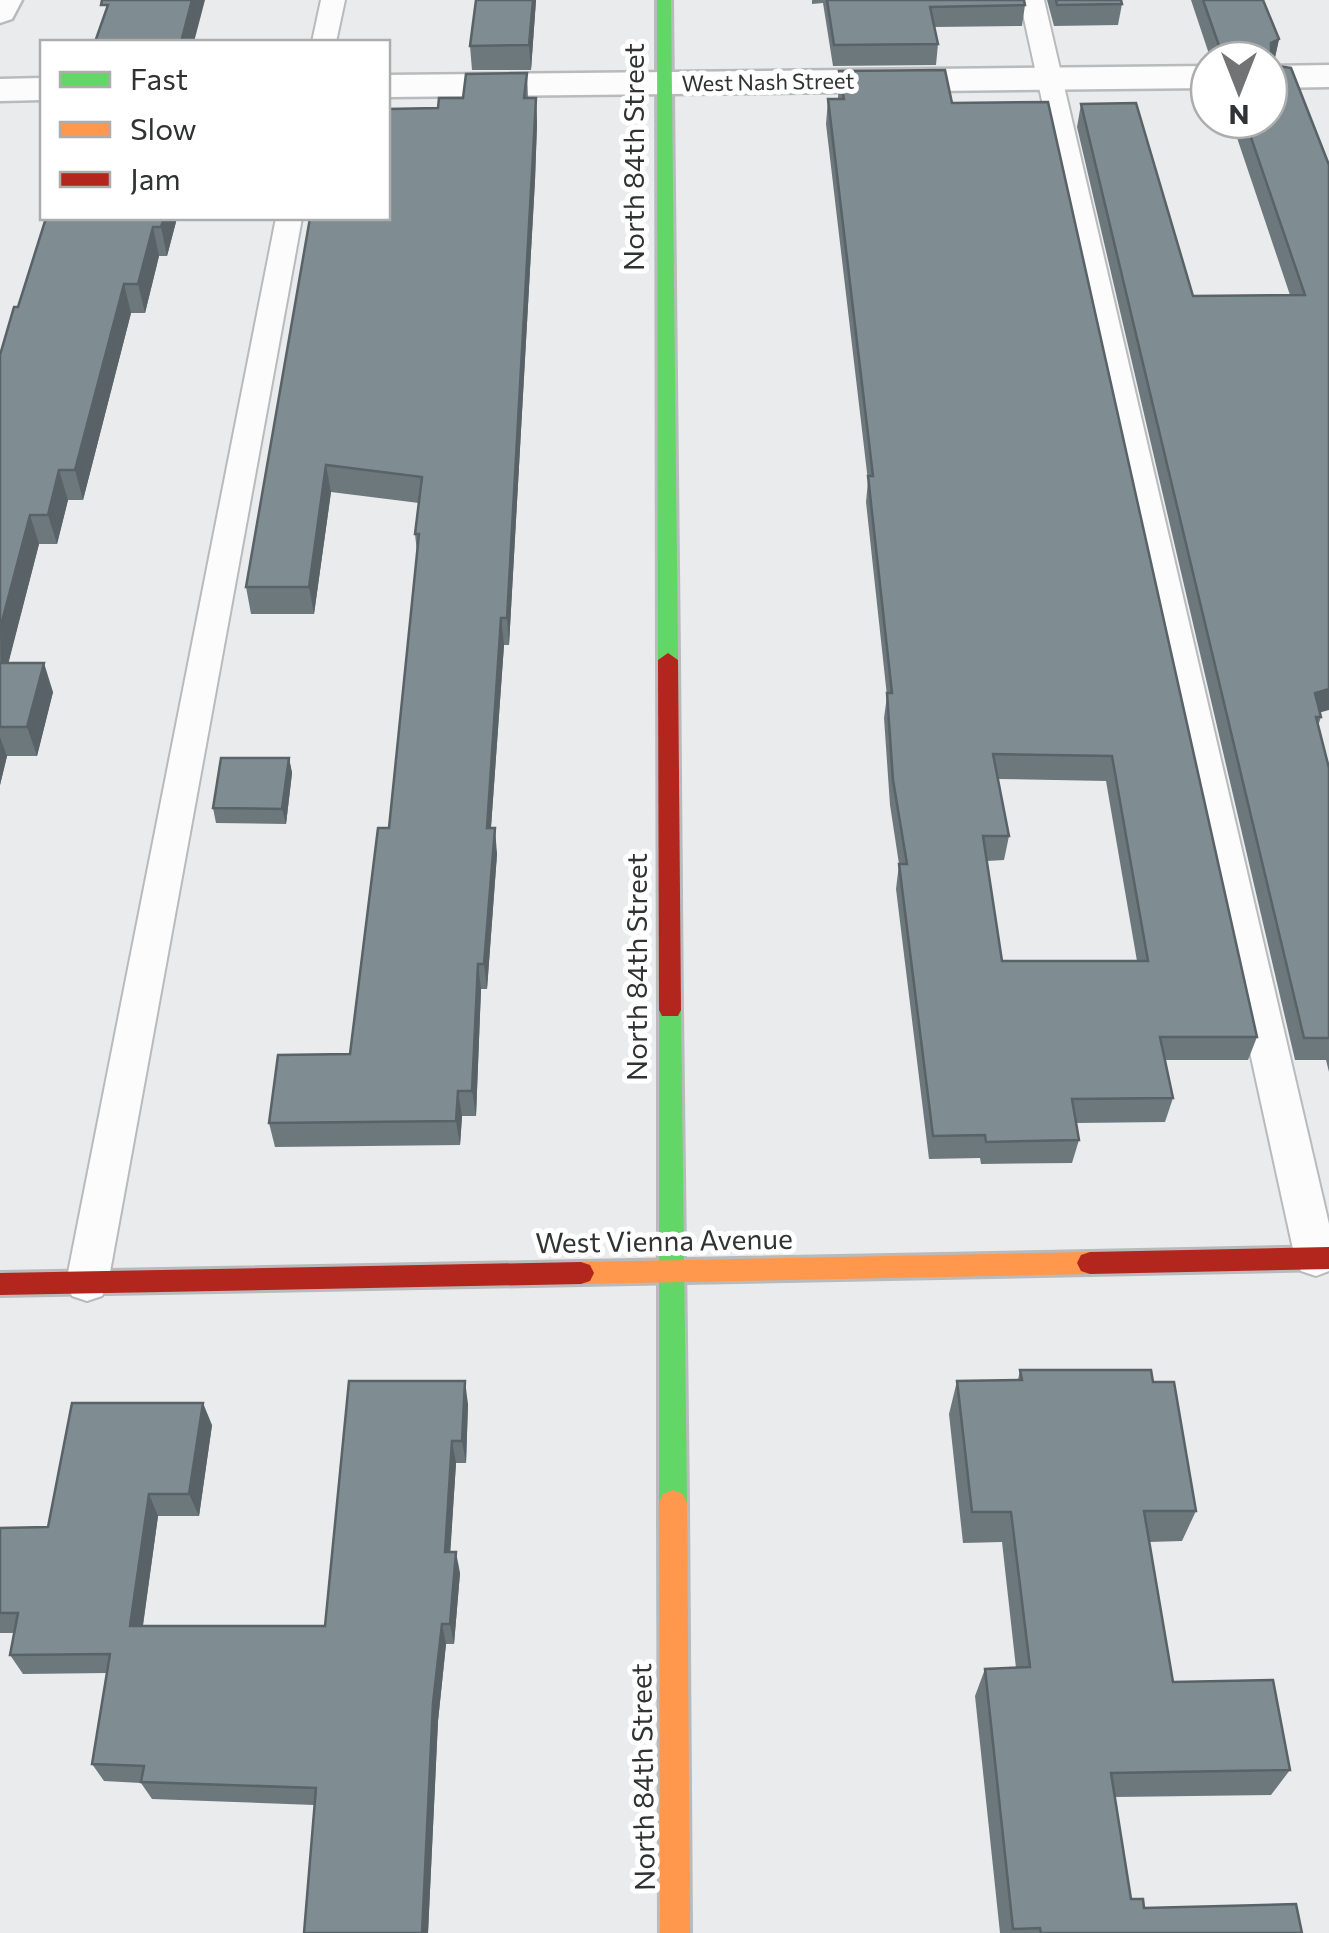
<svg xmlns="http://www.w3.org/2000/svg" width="1329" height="1933" font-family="Commissioner,sans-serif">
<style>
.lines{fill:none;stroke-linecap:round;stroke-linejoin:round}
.lane-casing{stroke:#b8babb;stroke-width:4}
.street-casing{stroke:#b8babb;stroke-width:5}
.fast-casing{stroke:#b8babb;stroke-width:6}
.slow-casing{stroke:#b8babb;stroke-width:6}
.jam-casing{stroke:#b8babb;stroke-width:6}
.lane{fill:#fcfcfc;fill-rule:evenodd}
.street{fill:#fcfcfc;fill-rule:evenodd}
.fast{fill:#63d668;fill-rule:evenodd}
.slow{fill:#ff974d;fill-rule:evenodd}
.jam{fill:#b3261e;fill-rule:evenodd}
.wall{fill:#6d787d;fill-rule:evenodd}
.shaded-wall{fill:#596266}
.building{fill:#7f8c91;stroke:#596266;stroke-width:2.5;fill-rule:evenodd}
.labels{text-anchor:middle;stroke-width:10;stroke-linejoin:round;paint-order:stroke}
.far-street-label{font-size:22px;fill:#303233;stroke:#fff}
.street-label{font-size:28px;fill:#303233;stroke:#fff}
</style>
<rect width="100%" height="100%" fill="#e9ebed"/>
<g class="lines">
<defs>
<g id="lane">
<path d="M 321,0 L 345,0 L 336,42 L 312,42 Z"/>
<path d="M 1020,0 L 1044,0 L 1329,1224 L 1329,1271 L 1316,1276 L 1301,1271 L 1295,1258 Z"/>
<path d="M 276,218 L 302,218 L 108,1283 L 102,1296 L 87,1301 L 72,1296 L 66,1283 Z"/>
</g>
<g id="street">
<path d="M 0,0 L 22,0 L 12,19 L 0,23 Z"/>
<path d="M 1329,65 L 1329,87 L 1269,88 L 1269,66 Z"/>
<path d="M 1209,66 L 1209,88 L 388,97 L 388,75 Z"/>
<path d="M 42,78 L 42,100 L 0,101 L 0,79 Z"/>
</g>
<g id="fast">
<path d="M 657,0 L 671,0 L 678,660 L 668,667 L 658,660 Z"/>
<path d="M 670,1001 L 678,1004 L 681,1010 L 687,1503 L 683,1512 L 673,1516 L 663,1512 L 659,1503 L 659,1010 L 662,1004 Z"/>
</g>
<g id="slow">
<path d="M 1090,1252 L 1099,1255 L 1103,1263 L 1099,1271 L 1090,1274 L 581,1284 L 572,1281 L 568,1273 L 572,1265 L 581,1262 Z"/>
<path d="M 673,1490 L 683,1494 L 687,1503 L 690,1933 L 660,1933 L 659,1503 L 663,1494 Z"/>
</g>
<g id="jam">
<path d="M 668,653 L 678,660 L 681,1010 L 678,1016 L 662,1016 L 659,1010 L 658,660 Z"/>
<path d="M 1329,1247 L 1329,1269 L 1090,1274 L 1081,1271 L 1077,1263 L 1081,1255 L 1090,1252 Z"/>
<path d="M 581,1262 L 590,1265 L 594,1273 L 590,1281 L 581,1284 L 0,1295 L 0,1273 Z"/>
</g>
</defs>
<use href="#lane" class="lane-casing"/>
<use href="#street" class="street-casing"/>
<use href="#fast" class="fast-casing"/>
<use href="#slow" class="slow-casing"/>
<use href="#jam" class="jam-casing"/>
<use href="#lane" class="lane"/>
<use href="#street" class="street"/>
<use href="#fast" class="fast"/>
<use href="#slow" class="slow"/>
<use href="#jam" class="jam"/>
</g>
<g class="wall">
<path d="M 476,0 L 536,0 L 531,70 L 472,70 L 470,46 Z"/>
<path d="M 812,0 L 1024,0 L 1025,5 L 1022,26 L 935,27 L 938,44 L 936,65 L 833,66 L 823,3 L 812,4 Z"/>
<path d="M 1047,0 L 1121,0 L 1122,4 L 1118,25 L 1054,26 Z"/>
<path d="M 1191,0 L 1263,0 L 1279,39 L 1274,62 L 1271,63 L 1314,125 L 1321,717 L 1318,726 L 1329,768 L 1329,1072 L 1326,1060 L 1295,1060 L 1077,127 L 1081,104 L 1193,296 L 1290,295 L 1231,120 L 1269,120 L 1269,60 L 1211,60 Z"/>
<path d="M 839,71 L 952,103 L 1257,1037 L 1248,1060 L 1165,1060 L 1173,1098 L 1165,1122 L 1076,1123 L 1079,1140 L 1072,1163 L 981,1164 L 980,1158 L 929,1159 L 896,889 L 899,864 L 890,805 L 884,718 L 887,696 L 866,502 L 868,481 L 826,124 L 828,99 L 838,99 ZM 998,779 L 1106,781 L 1137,961 L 1002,961 L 987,861 L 1004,860 L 1009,836 Z"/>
<path d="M 527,73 L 528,98 L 536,98 L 537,124 L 535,180 L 509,645 L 504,645 L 491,828 L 497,854 L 487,989 L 481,989 L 476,1116 L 462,1116 L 460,1145 L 275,1147 L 269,1123 L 350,1054 L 389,828 L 417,552 L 415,534 L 419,503 L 331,492 L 314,614 L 251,614 L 246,587 L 438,108 Z"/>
<path d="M 46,218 L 177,218 L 167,256 L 159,256 L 145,313 L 131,313 L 83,500 L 68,500 L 57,544 L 39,544 L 8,663 L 53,692 L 37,756 L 7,756 L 0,785 L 0,355 L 18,307 Z"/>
<path d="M 289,758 L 292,773 L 286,824 L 216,823 L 213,808 Z"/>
<path d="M 1020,1370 L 1153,1382 L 1196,1511 L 1182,1541 L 1149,1542 L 1173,1682 L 1290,1770 L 1271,1795 L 1115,1797 L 1131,1899 L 1144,1908 L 1302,1933 L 1000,1933 L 975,1696 L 985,1669 L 1016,1668 L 1002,1542 L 963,1543 L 949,1414 L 957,1381 L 1018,1380 Z"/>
<path d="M 468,1404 L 466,1463 L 456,1463 L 450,1552 L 460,1573 L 454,1644 L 446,1644 L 438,1721 L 428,1933 L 304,1933 L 314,1805 L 152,1799 L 141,1783 L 104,1781 L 92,1764 L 107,1673 L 23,1674 L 10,1655 L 14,1633 L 0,1633 L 0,1528 L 48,1527 L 212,1425 L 199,1516 L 158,1516 L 143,1626 L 325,1626 Z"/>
</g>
<g class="shaded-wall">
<path d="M 192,0 L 205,0 L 194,42 L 181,42 Z"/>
<path d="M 533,0 L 536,0 L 531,70 L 529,45 Z"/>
<path d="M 1279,39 L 1274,62 L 1269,64 L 1271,43 Z"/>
<path d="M 536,98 L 537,124 L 535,180 L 509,645 L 507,618 Z"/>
<path d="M 164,218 L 177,218 L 167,256 L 161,227 Z"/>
<path d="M 153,227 L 159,256 L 145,313 L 138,284 Z"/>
<path d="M 124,284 L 131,313 L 83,500 L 75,470 Z"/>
<path d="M 326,465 L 331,492 L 314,614 L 309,587 Z"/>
<path d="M 59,470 L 68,500 L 57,544 L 48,515 Z"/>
<path d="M 30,515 L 39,544 L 1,692 L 0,629 Z"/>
<path d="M 501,618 L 504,645 L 489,854 L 487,828 Z"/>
<path d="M 44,663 L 53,692 L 37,756 L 27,727 Z"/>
<path d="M 1329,689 L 1329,710 L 1307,716 L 1315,693 Z"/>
<path d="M 0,737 L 7,756 L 0,785 Z"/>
<path d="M 289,758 L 292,773 L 286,824 L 282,809 Z"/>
<path d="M 495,828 L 497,854 L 487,989 L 484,964 Z"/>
<path d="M 478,964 L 481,989 L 476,1116 L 472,1091 Z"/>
<path d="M 458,1091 L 462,1116 L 460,1145 L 456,1121 Z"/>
<path d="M 465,1381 L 468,1404 L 466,1463 L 462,1441 Z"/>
<path d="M 203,1403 L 212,1425 L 199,1516 L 189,1494 Z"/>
<path d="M 452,1441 L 456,1463 L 449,1573 L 445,1552 Z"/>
<path d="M 149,1494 L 158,1516 L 140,1645 L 130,1626 Z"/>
<path d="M 456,1552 L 460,1573 L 454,1644 L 450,1624 Z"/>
<path d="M 442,1624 L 446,1644 L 438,1721 L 428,1933 L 422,1933 L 433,1703 Z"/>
</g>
<g class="building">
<path d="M 102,0 L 192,0 L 181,42 L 95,42 L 108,5 L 101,5 Z"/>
<path d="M 476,0 L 533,0 L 529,45 L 470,46 Z"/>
<path d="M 827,0 L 1024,0 L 1025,5 L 930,7 L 938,44 L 834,45 Z"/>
<path d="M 1056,0 L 1121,0 L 1122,4 L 1057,5 Z"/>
<path d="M 1203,0 L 1263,0 L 1279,39 L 1271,43 L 1271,65 L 1291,68 L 1329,165 L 1329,689 L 1315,693 L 1321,717 L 1316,717 L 1329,768 L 1329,1038 L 1304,1038 L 1081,104 L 1136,103 L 1193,296 L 1305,295 L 1245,120 L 1269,120 L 1269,60 L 1224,60 Z"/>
<path d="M 945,70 L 952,103 L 1048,102 L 1257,1037 L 1160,1037 L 1173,1098 L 1072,1099 L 1079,1140 L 986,1142 L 985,1135 L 933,1136 L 899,864 L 907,864 L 893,780 L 887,693 L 892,693 L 868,476 L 873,476 L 828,99 L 844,99 L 839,71 ZM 993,754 L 1112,756 L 1148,961 L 1002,961 L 983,836 L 1009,836 Z"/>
<path d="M 527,73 L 524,98 L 536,98 L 533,154 L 507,618 L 501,618 L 487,828 L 495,828 L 484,964 L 478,964 L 472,1091 L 458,1091 L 456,1121 L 269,1123 L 278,1055 L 350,1054 L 378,828 L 389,828 L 419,534 L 415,534 L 422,477 L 326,465 L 309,587 L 246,587 L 310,218 L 388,218 L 388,109 L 438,108 L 439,98 L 463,98 L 466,74 Z"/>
<path d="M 46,218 L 164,218 L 161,227 L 153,227 L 138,284 L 124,284 L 75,470 L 59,470 L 48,515 L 30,515 L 0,629 L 0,355 L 14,307 L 18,307 Z"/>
<path d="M 0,663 L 44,663 L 27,727 L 0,727 Z"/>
<path d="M 221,758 L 289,758 L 282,809 L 213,808 Z"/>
<path d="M 1020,1370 L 1151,1370 L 1153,1382 L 1174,1382 L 1196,1511 L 1144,1511 L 1173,1682 L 1273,1680 L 1290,1770 L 1111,1773 L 1131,1899 L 1143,1899 L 1144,1908 L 1296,1904 L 1302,1933 L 1041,1933 L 1040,1928 L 1013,1929 L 985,1669 L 1030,1667 L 1011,1512 L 972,1512 L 957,1381 L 1022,1380 Z"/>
<path d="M 349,1381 L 465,1381 L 462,1441 L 452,1441 L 445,1552 L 456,1552 L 450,1624 L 442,1624 L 433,1703 L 422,1933 L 304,1933 L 316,1788 L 141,1782 L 144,1766 L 92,1764 L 110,1654 L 10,1655 L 18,1613 L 0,1613 L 0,1528 L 48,1527 L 72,1403 L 203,1403 L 189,1494 L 149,1494 L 130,1626 L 325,1626 Z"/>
</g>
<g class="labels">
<g class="far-street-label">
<text transform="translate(768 82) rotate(-1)" y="8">West Nash Street</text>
</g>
<g class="street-label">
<text transform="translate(634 157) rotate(-90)" y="10">North 84th Street</text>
<text transform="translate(637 967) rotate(-90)" y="10">North 84th Street</text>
<text transform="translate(664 1241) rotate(-1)" y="10">West Vienna Avenue</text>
<text transform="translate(643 1777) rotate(-91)" y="10">North 84th Street</text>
</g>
</g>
<rect x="40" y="40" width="350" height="180" fill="#ffffff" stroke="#acadad" stroke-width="2.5"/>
<rect x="60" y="72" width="50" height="15" fill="#63d668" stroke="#acadad" stroke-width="2.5"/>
<text x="130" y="90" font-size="30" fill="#303233">Fast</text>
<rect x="60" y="122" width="50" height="15" fill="#ff974d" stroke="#acadad" stroke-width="2.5"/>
<text x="130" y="140" font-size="30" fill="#303233">Slow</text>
<rect x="60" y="172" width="50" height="15" fill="#b3261e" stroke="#acadad" stroke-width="2.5"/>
<text x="130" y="190" font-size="30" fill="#303233">Jam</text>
<g transform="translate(1239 90) rotate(180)"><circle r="48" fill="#ffffff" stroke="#acadad" stroke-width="2.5"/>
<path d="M0-8L18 38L0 25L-18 38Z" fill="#717374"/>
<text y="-15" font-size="28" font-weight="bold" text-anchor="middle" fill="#303233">N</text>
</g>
</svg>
